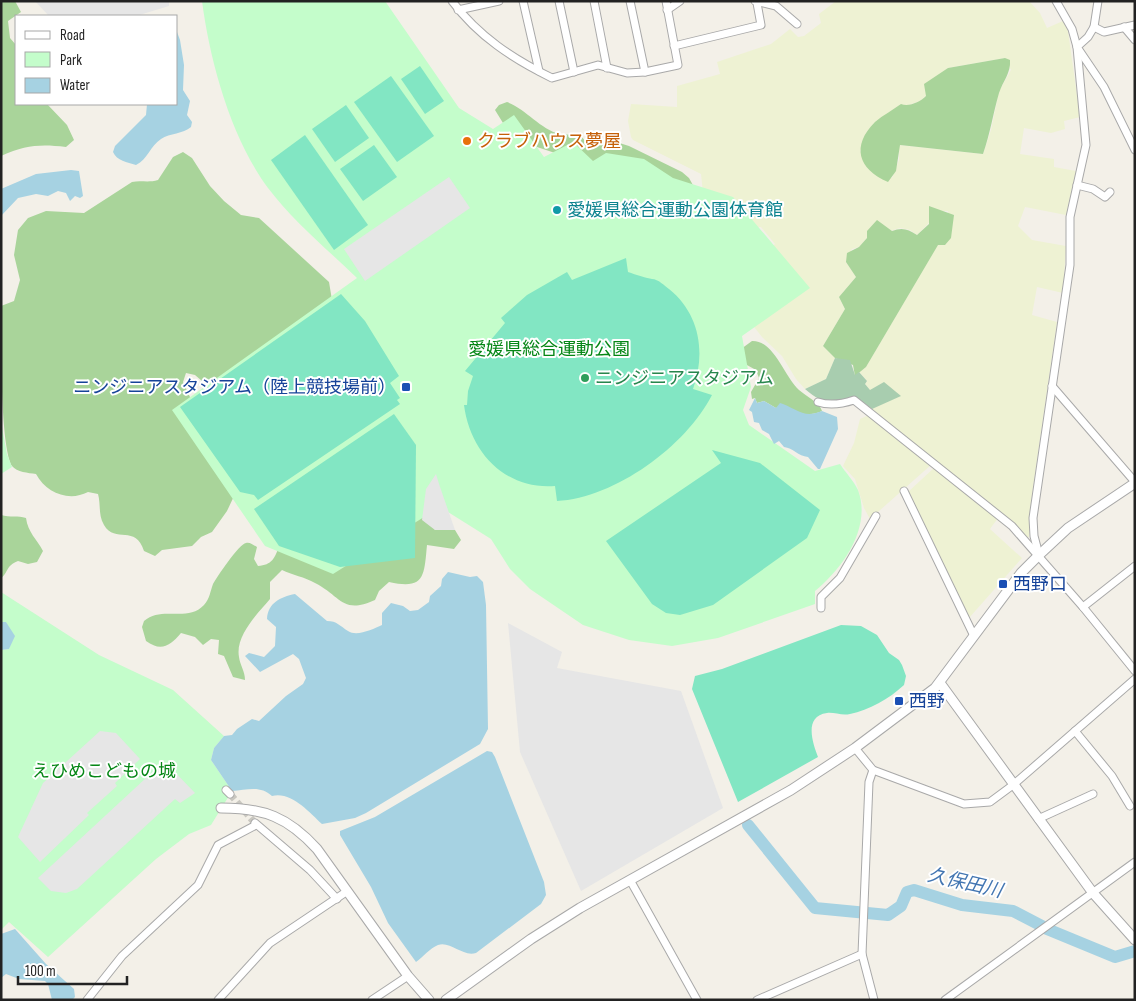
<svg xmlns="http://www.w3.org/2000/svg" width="1136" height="1001" font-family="'Sofia Sans Condensed','Noto Sans JP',sans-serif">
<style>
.farmland{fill:#eef2d3;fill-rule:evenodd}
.forest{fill:#a9d49a}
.cemetery{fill:#a8cdaf}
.park{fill:#c4fdcb}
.pitch{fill:#82e6c3}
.parking{fill:#e6e6e6}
.water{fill:#a6d2e2}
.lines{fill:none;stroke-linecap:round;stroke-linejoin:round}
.river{stroke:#a6d2e2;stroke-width:12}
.minor-tunnel{stroke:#c9c7c0;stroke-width:7;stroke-dasharray:7 3.5;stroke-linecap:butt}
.minor-casing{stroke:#a9a9a9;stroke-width:9}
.tertiary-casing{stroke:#a9a9a9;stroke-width:11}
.minor{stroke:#fff;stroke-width:7}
.tertiary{stroke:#fff;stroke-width:9}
.food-dot{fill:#e8710a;stroke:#fff;stroke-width:2}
.culture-dot{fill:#0f9aa8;stroke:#fff;stroke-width:2}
.leisure-dot{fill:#2e9e5b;stroke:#fff;stroke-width:2}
.transit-dot{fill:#1a4fb4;stroke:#fff;stroke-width:2}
.labels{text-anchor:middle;stroke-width:4;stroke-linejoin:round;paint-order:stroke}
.food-label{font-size:18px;fill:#c56008;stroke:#fff;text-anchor:start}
.culture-label{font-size:18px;fill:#0d838f;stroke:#fff;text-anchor:start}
.park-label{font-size:18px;fill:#058615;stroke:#fff}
.leisure-label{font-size:18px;fill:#27864d;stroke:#fff;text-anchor:start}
.transit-label{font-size:18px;fill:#164399;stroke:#fff;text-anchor:start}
.water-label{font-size:19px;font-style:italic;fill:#4376b2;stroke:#fff}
</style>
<rect width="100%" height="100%" fill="#f3f0e8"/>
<g class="farmland">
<path d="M 836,1 L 1029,1 L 1040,13 L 1047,28 L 1063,21 L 1068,31 L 1080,117 L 1064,121 L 1065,129 L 1051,133 L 1024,128 L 1020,154 L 1054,159 L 1054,167 L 1076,171 L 1066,215 L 1025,207 L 1018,226 L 1032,240 L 1066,246 L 1063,293 L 1037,287 L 1032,315 L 1057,322 L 1031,501 L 1029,537 L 1026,537 L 1015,526 L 872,409 L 900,395 L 870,390 L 865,384 L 867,381 L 859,372 L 866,367 L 938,244 L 945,245 L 948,211 L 941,211 L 917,235 L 910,230 L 900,228 L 867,238 L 859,247 L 852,249 L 846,262 L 856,277 L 839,297 L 845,309 L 823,346 L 835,358 L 826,379 L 805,389 L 796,379 L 782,356 L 762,337 L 724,289 L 775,244 L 761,227 L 729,230 L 703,193 L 701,174 L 633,140 L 631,137 L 628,121 L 631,104 L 677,107 L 677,86 L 720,74 L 717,62 L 771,44 L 790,29 L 798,37 L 804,36 L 821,23 L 819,14 ZM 1005,58 L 1011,70 L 999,91 L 991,130 L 983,154 L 899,145 L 899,160 L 892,178 L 860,151 L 906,106 L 920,101 L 926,96 L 948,68 Z"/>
<path d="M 869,415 L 932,464 L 870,519 L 864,508 L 855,479 L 843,466 L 854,443 L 860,419 Z"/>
<path d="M 935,467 L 998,518 L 990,529 L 1022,558 L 969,618 L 908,492 Z"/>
</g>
<g class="forest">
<path d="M 1,1 L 15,1 L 21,12 L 8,21 L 10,38 L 16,45 L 16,104 L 47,104 L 67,125 L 74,140 L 66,147 C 40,144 26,145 1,156 Z"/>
<path d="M 1005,58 L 1010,60 C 1011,73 1003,81 999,93 C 993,114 990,134 983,154 L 900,145 L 896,171 L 888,182 C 858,169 851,146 875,122 C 883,115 893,110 901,104 C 909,107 920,102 926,96 L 924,84 L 948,68 Z"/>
<path d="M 507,102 C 526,109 540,129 560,134 C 566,135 573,134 580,135 L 588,144 L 613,141 L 629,146 L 682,172 L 689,178 L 694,187 L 595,171 L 564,156 L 522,142 L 510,123 L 503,123 L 495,110 L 499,105 Z"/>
<path d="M 183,152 L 192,158 L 210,186 L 224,201 L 241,215 L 259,218 L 329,282 L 332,300 L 209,387 L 195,375 L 186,373 L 183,382 L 235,494 L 227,511 L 212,532 L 201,537 L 192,546 L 162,550 L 155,556 L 144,551 C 136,524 115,544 104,525 C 98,515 101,505 98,494 L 88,492 C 69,502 46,493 36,474 C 28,473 17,472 12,466 C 0,446 1,335 1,306 L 14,301 L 20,280 L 14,255 L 18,230 L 28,218 L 46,211 L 84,213 L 132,182 C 141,180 148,183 158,180 L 173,157 Z"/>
<path d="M 929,206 L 954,215 L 951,238 L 945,245 L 938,245 L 866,367 L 855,376 L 853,365 L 835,358 L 823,346 L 845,309 L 839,297 L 856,277 L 846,262 L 847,253 L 859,247 L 867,238 L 867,231 L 877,220 L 892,231 C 902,227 908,229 917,235 L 929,224 Z"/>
<path d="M 752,341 C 774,340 785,378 799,390 C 806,396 820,403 822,411 C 807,418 794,412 779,407 L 776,408 L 764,401 L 757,403 L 755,398 L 752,399 L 751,392 L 759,378 L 756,370 L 745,364 L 741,349 Z"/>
<path d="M 416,469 L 435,530 L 455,530 L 461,540 L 454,549 L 427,545 C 424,576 425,590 389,582 L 379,591 L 375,600 C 342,615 341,596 315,583 C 305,577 292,575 282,570 L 270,582 L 270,599 C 258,613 235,636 239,657 C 240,665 245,671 245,680 L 233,677 L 224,656 L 218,654 L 219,640 L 211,639 L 203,645 L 195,637 L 181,633 C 170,646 161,652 146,641 L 142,627 L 144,621 C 162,605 187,623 204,605 C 210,598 210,592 213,584 C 217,577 239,544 246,543 C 250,542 253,545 257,547 L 254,559 L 258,566 C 272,565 275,558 279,546 Z"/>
<path d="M 1,515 C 10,518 18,515 26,518 C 28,533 37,539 43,551 L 37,562 L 28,564 L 18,561 C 5,566 8,574 1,578 Z"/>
</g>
<path class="cemetery" d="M 835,358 L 850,360 L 855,375 L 859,372 L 867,381 L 865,384 L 870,390 L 884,382 L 901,396 L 872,409 L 856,397 C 831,404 824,405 805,389 L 826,379 Z"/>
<g class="park">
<path d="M 202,1 L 385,1 L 459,108 L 493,129 L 514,115 L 544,157 L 573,142 L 593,161 L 606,153 L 644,159 L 673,178 L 733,197 L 810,288 L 742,336 L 751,387 L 743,410 L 749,425 L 815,471 L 840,464 C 845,472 854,481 858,490 C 872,527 843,568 815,591 L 815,604 L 718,638 L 672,646 L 629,640 L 583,625 L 530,589 L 510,569 L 491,539 L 440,507 L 333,574 L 265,546 L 172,410 L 357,278 C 327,249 293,221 268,188 C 231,138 210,62 202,1 Z"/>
<path d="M 1,422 L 7,454 L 12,467 L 1,474 Z"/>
<path d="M 1,592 L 99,655 L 173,690 L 224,736 L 214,748 L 211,760 L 232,791 L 211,825 L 189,834 L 156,859 L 48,957 L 9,922 L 1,930 L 1,650 L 9,649 L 11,643 L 6,622 L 1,622 Z"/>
</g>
<g class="pitch">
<path d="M 420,66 L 444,101 L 425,114 L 401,79 Z"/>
<path d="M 391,76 L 434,136 L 397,162 L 354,102 Z"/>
<path d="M 346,105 L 369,138 L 335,162 L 312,129 Z"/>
<path d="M 305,135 L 368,225 L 334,250 L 271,160 Z"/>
<path d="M 374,145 L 397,177 L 363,201 L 340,169 Z"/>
<path d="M 626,258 L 628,272 C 636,275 647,278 652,279 C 658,279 665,286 669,289 C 700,314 706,353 693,389 L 712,395 C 686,446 615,498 557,501 L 555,486 C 505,490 470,452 464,405 L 467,405 L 468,391 L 473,376 L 465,371 L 505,323 L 501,318 L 527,295 L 567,272 L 572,280 Z"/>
<path d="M 341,294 L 365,321 L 399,376 L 390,383 L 400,398 L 397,400 L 400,404 L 258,500 L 254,495 L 240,492 L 180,407 Z"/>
<path d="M 394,414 L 416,445 L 415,558 L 340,567 L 279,546 L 254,509 Z"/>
<path d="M 712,450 L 760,463 L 820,510 L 807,538 L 713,605 L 680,615 L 666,613 L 652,604 L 606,541 L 721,463 Z"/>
<path d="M 841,625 L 861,626 L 877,635 L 889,653 L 899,660 L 902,665 L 906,676 L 904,685 C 889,699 869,710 850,714 C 842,716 834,712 827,713 C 803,716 813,744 818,757 L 738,802 L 692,689 L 695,676 L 722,669 Z"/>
</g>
<g class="parking">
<path d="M 35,1 L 169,1 L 169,6 L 136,16 L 49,16 Z"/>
<path d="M 449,177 L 470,208 L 365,281 L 344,249 Z"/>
<path d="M 436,474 L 440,487 L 455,530 L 435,530 L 422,520 L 426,489 Z"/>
<path d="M 508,623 L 562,652 L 557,668 L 681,691 L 723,808 L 581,891 L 520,752 Z"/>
<path d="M 100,731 L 116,733 L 140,759 L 115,783 L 117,786 L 87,813 L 89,815 L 40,862 L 18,837 L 43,783 Z"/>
<path d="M 160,765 L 169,766 L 195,793 L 180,803 L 175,799 L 77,889 L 66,893 L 51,891 L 38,878 Z"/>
</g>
<g class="water">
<path d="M 177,32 L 180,40 L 184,65 L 183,90 L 190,101 L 187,115 L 192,122 L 191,127 C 183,134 170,133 161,139 C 150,146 148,159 136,165 C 127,162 117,161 113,152 L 115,146 L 146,115 L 147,104 L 176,104 Z"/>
<path d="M 71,170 L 79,171 L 83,196 L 80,198 L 75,196 L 70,201 L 66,193 L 58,191 L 48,196 L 36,194 L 18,198 L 1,216 L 1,189 L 36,174 Z"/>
<path d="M 755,398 L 757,403 L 764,401 L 776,408 L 780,403 L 783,404 C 800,411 804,418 822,411 L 837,417 L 838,429 L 820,469 L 818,469 L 808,457 C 798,456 793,448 784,447 L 779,441 L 774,444 L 769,434 L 762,430 L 759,423 L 754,422 L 752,412 L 749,410 Z"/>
<path d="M 448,572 L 470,577 L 477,576 L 483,582 L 486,605 L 488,729 L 480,744 L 366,813 L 355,818 L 322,824 C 309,812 291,791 272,796 C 260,785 247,790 232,791 L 211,760 L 214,748 L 224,736 L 232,735 L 237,729 L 252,719 L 259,721 L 286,696 L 303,684 L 306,678 L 299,659 L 293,654 L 260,672 L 245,656 L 249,653 L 264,657 L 275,646 L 276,627 L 267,619 C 268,603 280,597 295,594 L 327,621 C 337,621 340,626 348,631 C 357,637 373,629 382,625 L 382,613 L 391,603 L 403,606 L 410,611 L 418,610 L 429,602 L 430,596 L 441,586 L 442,579 Z"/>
<path d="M 1,622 L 6,622 L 15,636 L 9,649 L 1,650 Z"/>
<path d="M 487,751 L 492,752 L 495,757 L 544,882 L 546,895 L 541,904 L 476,953 C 462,957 451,941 438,945 C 430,948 423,957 416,962 L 388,923 L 371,887 L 340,835 L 340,831 L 375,817 Z"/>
<path d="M 15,929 L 46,964 L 74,989 L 75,997 L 72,1000 L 52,1000 L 48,984 L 45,981 L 19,979 L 6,974 L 1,978 L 1,934 Z"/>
</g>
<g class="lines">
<g class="river">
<path d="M 748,825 L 815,908 L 888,915 L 901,906 L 907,892 L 914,890 L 962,905 L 1013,911 L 1042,926"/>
<path d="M 1047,929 L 1115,957 L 1135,951"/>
</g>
<path class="minor-tunnel" d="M 230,794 L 254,822"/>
<defs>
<g id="minor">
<path d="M 452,1 C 478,36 513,59 552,78 L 598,65 L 627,73 L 645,72 L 678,65 L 666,1"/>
<path d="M 523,1 L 539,71"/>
<path d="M 559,1 L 574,72"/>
<path d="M 594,1 L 607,68"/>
<path d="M 630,1 L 645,72"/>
<path d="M 755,1 L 776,6 L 797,24"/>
<path d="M 458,10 L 499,1"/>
<path d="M 667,10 L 680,1"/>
<path d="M 1135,25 L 1104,32 L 1094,27 L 1088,37 L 1077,47 L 1104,87 L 1135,150"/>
<path d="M 1094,27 L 1098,1"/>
<path d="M 1124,27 L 1135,40"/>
<path d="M 674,46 L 761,25 L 757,3"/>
<path d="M 1077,185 L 1093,189 L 1105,197 L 1110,192"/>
<path d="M 1052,386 L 1135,482"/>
<path d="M 818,402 C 830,406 842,404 854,400 L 1012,526 L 1083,607 L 1135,671"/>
<path d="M 904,491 L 974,636"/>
<path d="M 1039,555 L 1034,536 L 1033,518 L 1070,265 L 1070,217 L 1086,145 L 1077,47 L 1072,29 L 1056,1"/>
<path d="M 1083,607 L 1135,566"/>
<path d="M 821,608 L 821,597 L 840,578 L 876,516"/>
<path d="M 1075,731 L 1112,776 L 1130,806"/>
<path d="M 855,748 L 873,770 L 964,804 L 990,802 L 1013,785 L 1135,679"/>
<path d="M 873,770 L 869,782 L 868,807 L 862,954 L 874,1000"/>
<path d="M 226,790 L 230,794"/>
<path d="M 1038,819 L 1093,794"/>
<path d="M 255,823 L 310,870 L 337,899"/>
<path d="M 630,880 L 697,1000"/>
<path d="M 87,1000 L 122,956 L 198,885 L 218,845 L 256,825"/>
<path d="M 218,1000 L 270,943 L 346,892"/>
<path d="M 372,1000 L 408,976"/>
<path d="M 757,1000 L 862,954"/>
<path d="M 945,1000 L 1135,862"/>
</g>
<g id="tertiary">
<path d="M 940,683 L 1093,893 L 1135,940"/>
<path d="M 221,808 C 264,808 288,817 317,849 L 408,976 L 429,1000"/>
<path d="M 446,1000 L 531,939 L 580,908 L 791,790 L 855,748 L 935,688 L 1021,573 L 1039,555 L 1068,528 L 1135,483"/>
</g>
</defs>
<use href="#minor" class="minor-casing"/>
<use href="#tertiary" class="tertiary-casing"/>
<use href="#minor" class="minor"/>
<use href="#tertiary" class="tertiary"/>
</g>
<circle class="food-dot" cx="467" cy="141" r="5"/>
<circle class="culture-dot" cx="557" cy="210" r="5"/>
<circle class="leisure-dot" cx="585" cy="378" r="5"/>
<g class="transit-dot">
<rect x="401" y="382" width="10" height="10" rx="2.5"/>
<rect x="998" y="579" width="10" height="10" rx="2.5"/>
<rect x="894" y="696" width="10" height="10" rx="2.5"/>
</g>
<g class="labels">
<g class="food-label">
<text x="477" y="147">クラブハウス夢屋</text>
</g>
<g class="culture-label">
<text x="567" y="216">愛媛県総合運動公園体育館</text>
</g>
<g class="park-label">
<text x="549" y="355">愛媛県総合運動公園</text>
<text x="104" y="777">えひめこどもの城</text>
</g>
<g class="leisure-label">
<text x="595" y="384">ニンジニアスタジアム</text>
</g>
<g class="transit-label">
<text x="396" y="393" text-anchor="end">ニンジニアスタジアム（陸上競技場前）</text>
<text x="1013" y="590">西野口</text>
<text x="909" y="707">西野</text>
</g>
<g class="water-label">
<text transform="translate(965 882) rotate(13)" y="7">久保田川</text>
</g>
</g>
<rect width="1136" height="1001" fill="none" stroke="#222222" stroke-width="5"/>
<rect x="15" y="15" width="162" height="90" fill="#ffffff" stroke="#a7a7a7"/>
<rect x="25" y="31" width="25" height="8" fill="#ffffff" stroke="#a7a7a7"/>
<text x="60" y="40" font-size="15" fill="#222222">Road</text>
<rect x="25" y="52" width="25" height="15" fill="#c4fdcb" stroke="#a7a7a7"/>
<text x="60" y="65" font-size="15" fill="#222222">Park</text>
<rect x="25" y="78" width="25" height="15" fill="#a6d2e2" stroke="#a7a7a7"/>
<text x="60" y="90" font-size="15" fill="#222222">Water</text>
<path d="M18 976v8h109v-8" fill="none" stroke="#222222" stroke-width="2.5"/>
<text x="25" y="976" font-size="15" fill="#222222" stroke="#ffffff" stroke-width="4" paint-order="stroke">100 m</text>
</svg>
